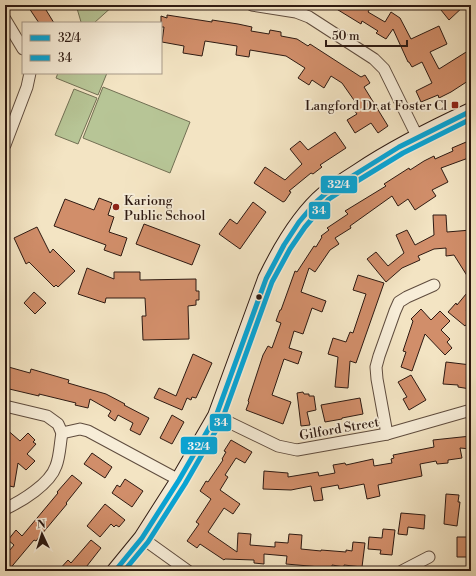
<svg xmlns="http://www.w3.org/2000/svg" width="476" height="576" font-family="'Libre Bodoni',serif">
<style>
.green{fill:#b7c596;stroke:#727054}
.building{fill:#d18e6a;stroke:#2e1a12}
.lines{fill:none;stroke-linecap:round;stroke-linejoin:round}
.street-casing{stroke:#5f4c3e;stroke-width:13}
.secondary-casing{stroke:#2e1a12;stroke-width:18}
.street{stroke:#f7edd8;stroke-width:11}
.secondary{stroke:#f7edd8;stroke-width:16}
.bus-1-casing{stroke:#f7edd8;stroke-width:8}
.bus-2-casing{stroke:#f7edd8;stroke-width:8}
.bus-1{stroke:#05a6d9;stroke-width:5}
.bus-2{stroke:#05a6d9;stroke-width:5}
.poi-dot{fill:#8f2418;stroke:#f7edd8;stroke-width:1.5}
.bus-dot{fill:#2e1a12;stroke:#f7edd8;stroke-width:1.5}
.labels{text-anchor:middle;stroke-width:3.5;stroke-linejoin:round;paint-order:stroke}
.poi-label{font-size:13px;fill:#2e1a12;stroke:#f7edd8;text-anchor:end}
.street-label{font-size:13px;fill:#2e1a12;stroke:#f7edd8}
.line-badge{stroke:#f7edd8;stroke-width:1.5}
.badge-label{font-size:11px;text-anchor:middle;font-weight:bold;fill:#fff}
</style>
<rect width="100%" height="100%" fill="#f3e4c3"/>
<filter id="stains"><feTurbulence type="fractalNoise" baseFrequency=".005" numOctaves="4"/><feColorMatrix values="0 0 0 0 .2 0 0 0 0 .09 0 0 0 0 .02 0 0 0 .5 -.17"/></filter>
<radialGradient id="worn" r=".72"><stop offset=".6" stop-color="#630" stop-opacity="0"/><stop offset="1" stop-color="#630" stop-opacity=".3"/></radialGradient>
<g class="green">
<path d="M 76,5 L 114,5 L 94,23 L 80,23 L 81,22 Z"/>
<path d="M 58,73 L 107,73 L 98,95 L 56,78 Z"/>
<path d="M 103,87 L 190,122 L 170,173 L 83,138 Z"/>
<path d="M 74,89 L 97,98 L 78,144 L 55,135 Z"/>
</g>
<g class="building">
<path d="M 27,5 L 43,5 L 54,23 L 39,23 Z"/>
<path d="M 330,5 L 372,5 L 368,12 L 385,22 L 391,12 L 400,18 L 411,39 L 439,26 L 447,44 L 430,52 L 439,69 L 471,49 L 471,79 L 451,92 L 439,98 L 438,95 L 421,102 L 416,91 L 432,83 L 422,62 L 412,67 L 409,62 L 408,62 L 393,29 L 386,39 L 376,33 L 378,31 L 362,21 L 361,24 Z"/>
<path d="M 447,5 L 465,5 L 449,20 L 441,10 Z"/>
<path d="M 167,15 L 212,22 L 212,20 L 238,24 L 252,27 L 251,31 L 269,34 L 270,30 L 281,32 L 281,36 L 297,39 L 308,46 L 310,44 L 361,77 L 365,75 L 370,83 L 364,87 L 388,126 L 378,133 L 371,123 L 355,133 L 347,120 L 357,114 L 351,106 L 356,103 L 342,83 L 331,76 L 324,88 L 312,80 L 309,85 L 298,78 L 305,68 L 286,56 L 250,50 L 249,57 L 236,55 L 237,46 L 205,41 L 202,56 L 183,53 L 184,46 L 162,42 L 164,27 L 161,27 L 161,16 L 167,18 Z"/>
<path d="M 335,132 L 346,148 L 320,165 L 322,167 L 313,174 L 311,173 L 289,191 L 291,192 L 285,201 L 283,202 L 254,183 L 265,167 L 285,180 L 302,164 L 290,149 L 300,141 L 308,150 Z"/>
<path d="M 471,140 L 471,157 L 441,168 L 448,182 L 432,190 L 436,196 L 415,210 L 408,199 L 398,206 L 392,196 L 350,226 L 351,228 L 335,238 L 339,244 L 330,250 L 315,272 L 309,268 L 301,292 L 326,301 L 322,312 L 312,308 L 303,334 L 294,331 L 289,348 L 302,352 L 298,364 L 284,359 L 272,395 L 291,402 L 283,424 L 246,410 L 249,402 L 248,401 L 263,355 L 268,346 L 272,348 L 281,323 L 276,321 L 280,310 L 281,310 L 295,271 L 297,272 L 314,246 L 316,247 L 322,237 L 321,236 L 329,230 L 327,228 L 348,214 L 345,211 L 386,186 L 384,184 L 409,168 L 410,170 L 424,161 L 434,156 L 435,159 L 453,151 L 452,148 Z"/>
<path d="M 99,198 L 112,203 L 108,215 L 114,217 L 109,232 L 127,238 L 121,256 L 104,250 L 106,245 L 54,226 L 65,199 L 94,210 Z"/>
<path d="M 253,202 L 266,212 L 240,249 L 219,234 L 230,219 L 237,224 Z"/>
<path d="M 433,215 L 446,215 L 447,232 L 471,230 L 471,282 L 454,255 L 446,256 L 446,248 L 434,249 L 418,256 L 420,260 L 402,268 L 386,282 L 367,259 L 376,252 L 388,266 L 404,253 L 396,235 L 407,230 L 415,245 L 434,235 Z"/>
<path d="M 144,224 L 200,245 L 192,265 L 136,244 Z"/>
<path d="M 37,227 L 50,253 L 53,249 L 75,271 L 58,287 L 56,285 L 54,287 L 29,262 L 26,264 L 14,238 Z"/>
<path d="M 87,268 L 114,279 L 114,272 L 140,272 L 140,280 L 196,279 L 196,291 L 199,291 L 199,300 L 196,300 L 196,305 L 188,306 L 189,339 L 143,340 L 142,316 L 146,316 L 145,298 L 106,298 L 105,303 L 78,294 Z"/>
<path d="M 358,275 L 384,283 L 356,363 L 350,361 L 348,388 L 335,387 L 338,357 L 328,354 L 333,338 L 346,342 L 350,332 L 353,333 L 366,294 L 353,290 Z"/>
<path d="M 471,288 L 471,305 L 466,311 L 471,316 L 471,319 L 465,326 L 448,312 L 456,303 L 457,305 Z"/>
<path d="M 34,292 L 46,303 L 35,314 L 24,303 Z"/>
<path d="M 421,309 L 431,320 L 440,311 L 450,321 L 441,330 L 450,339 L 447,342 L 452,348 L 445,355 L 425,334 L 412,371 L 401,367 L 406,352 L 403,351 L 413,321 L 411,319 Z"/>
<path d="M 193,354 L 212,363 L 196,398 L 192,397 L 191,400 L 187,398 L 182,410 L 154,398 L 159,388 L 176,396 Z"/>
<path d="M 446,362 L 471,365 L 470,389 L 458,387 L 458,385 L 443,384 Z"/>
<path d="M 5,366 L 30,373 L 31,369 L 69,380 L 68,383 L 106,394 L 125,404 L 124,405 L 149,418 L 140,435 L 130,430 L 133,423 L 118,415 L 115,421 L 108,416 L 111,411 L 90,399 L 88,408 L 75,405 L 76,403 L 39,394 L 39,396 L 5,388 Z"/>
<path d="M 411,375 L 426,400 L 409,410 L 403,399 L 407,397 L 398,382 Z"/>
<path d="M 303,392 L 304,394 L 309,394 L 309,396 L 314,396 L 316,410 L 307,412 L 310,425 L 301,426 L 297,393 Z"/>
<path d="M 360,398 L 363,414 L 342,418 L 342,419 L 325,422 L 321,405 Z"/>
<path d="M 172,415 L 184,422 L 172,444 L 160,438 Z"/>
<path d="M 5,428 L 20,441 L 28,433 L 35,440 L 33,442 L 36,444 L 27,454 L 35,461 L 26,470 L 18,463 L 14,487 L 5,485 Z"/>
<path d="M 471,436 L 471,449 L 460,448 L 462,458 L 448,460 L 448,463 L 437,464 L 436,461 L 420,464 L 422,476 L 378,485 L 380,496 L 367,499 L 364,484 L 339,489 L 338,485 L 321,488 L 323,500 L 314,501 L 311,486 L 291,490 L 263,489 L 264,471 L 288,473 L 288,477 L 318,472 L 319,476 L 335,473 L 333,465 L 345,463 L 346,465 L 373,459 L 374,466 L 392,463 L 391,459 L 394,458 L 393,455 L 434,447 L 433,440 Z"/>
<path d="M 231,440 L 252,452 L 245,463 L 236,458 L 225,475 L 228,477 L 220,490 L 240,504 L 233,514 L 224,508 L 208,532 L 237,552 L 238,533 L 251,534 L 250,545 L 275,547 L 275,542 L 288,543 L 289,534 L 302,535 L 301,549 L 321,551 L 321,550 L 346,552 L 346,550 L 352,551 L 353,542 L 365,543 L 362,567 L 344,565 L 344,567 L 332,565 L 332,568 L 286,564 L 287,556 L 264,554 L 264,564 L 254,563 L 254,560 L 225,559 L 224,560 L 200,544 L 197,548 L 187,541 L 199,524 L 196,522 L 211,499 L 200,491 L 206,481 L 208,482 L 223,460 L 222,459 L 226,452 L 224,451 Z"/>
<path d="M 92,453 L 112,467 L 105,478 L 84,464 Z"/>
<path d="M 72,475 L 82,483 L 66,503 L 67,504 L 36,541 L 34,540 L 8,571 L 5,571 L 5,556 L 14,545 L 8,540 L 16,530 L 22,536 L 58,493 L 57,492 Z"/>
<path d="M 125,479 L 143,491 L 132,507 L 112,493 L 117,485 L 120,487 Z"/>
<path d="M 446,494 L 459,495 L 458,502 L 460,502 L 457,526 L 444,524 Z"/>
<path d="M 105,504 L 125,520 L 119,527 L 116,525 L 114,527 L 111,524 L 100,537 L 87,526 Z"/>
<path d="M 401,513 L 425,515 L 424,529 L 408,527 L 407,535 L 398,534 Z"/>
<path d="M 383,529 L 395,530 L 392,555 L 380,554 L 381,550 L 368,549 L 369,537 L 382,538 Z"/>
<path d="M 457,537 L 470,537 L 469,557 L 457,557 Z"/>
<path d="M 91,540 L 101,548 L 83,571 L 58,571 L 68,560 L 71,563 Z"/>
</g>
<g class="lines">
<defs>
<g id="street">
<path d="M 252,5 L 296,12 L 309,17 L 374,59 L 384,69 L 417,136"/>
<path d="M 5,19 L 23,49"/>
<path d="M 5,145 L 27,87 L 30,73"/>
<path d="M 5,406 L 47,416 L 58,424 L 62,433 L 80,429 L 88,431 L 179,480"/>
<path d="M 216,416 L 278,446 L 297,450 L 387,434 L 471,410"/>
<path d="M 387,434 L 377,379 L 376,367 L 379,356 L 395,311 L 399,302 L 407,297 L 434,285"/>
<path d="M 5,509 C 22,501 50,484 56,466 C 60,456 60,443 62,433"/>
<path d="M 142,538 L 188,571"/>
<path d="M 402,571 L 429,557"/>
</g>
<path id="secondary" d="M 115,571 L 142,538 L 179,480 L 216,416 L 266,279 C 280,250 300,215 325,194 C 336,186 347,179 358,172 C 394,148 432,129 471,111"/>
</defs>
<use href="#street" class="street-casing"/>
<use href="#secondary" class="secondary-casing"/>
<use href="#street" class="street"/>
<use href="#secondary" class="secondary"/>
<defs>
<path id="bus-1" d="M 115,571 L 142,538 L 179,480 L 216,416 L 266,279 L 284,245 L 299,222 L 316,202 L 325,194 L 346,180 L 399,147 L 471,111"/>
<path id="bus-2" d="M 124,571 L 148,542 L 185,484 L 222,420 L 272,282 L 290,249 L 305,227 L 329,199 L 349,186 L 403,153 L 471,119"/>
</defs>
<use href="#bus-1" class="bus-1-casing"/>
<use href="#bus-2" class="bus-2-casing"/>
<use href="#bus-1" class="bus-1"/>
<use href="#bus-2" class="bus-2"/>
</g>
<g class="poi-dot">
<rect x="451" y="101" width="8" height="8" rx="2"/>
<circle cx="116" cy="207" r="4"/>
</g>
<circle class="bus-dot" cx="259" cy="297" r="3.5"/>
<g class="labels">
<g class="poi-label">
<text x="447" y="110">Langford Dr at Foster Cl</text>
<text x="124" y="205" text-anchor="start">Kariong<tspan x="124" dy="15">Public School</tspan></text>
</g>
<g class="street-label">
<text transform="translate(339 428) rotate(-10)" y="5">Gilford Street</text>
</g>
</g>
<g class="line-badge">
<rect x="320" y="175" width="38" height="19" rx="4" fill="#05a6d9"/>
<rect x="308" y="201" width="23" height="19" rx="4" fill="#05a6d9"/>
<rect x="209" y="413" width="23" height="19" rx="4" fill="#05a6d9"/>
<rect x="180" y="436" width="38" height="19" rx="4" fill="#05a6d9"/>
</g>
<g class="badge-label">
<text x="339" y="188">32/4</text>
<text x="319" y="214">34</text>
<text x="221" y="426">34</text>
<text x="199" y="450">32/4</text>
</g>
<rect width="476" height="576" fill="none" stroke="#f3e4c3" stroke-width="20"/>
<rect x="6" y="6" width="464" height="564" fill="none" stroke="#2e1a12" stroke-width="2"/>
<rect x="10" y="10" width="456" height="556" fill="none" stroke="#2e1a12"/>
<rect x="22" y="22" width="140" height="52" fill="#f7edd8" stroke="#a79989"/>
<rect x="30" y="35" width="20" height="6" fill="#05a6d9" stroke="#a79989"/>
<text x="58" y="42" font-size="12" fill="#2e1a12">32/4</text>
<rect x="30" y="55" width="20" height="6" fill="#05a6d9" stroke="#a79989"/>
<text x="58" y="62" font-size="12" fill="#2e1a12">34</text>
<g transform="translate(42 534) rotate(356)" stroke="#f7edd8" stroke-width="3" paint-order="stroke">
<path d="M0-3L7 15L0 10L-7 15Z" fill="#2e1a12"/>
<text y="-6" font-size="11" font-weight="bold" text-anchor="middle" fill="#2e1a12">N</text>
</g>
<path d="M326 40v6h81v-6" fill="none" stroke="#2e1a12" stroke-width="2"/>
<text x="332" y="40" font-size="12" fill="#2e1a12" stroke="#f7edd8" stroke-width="3" paint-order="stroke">50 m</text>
<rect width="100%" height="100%" filter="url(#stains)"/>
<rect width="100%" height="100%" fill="url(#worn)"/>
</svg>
